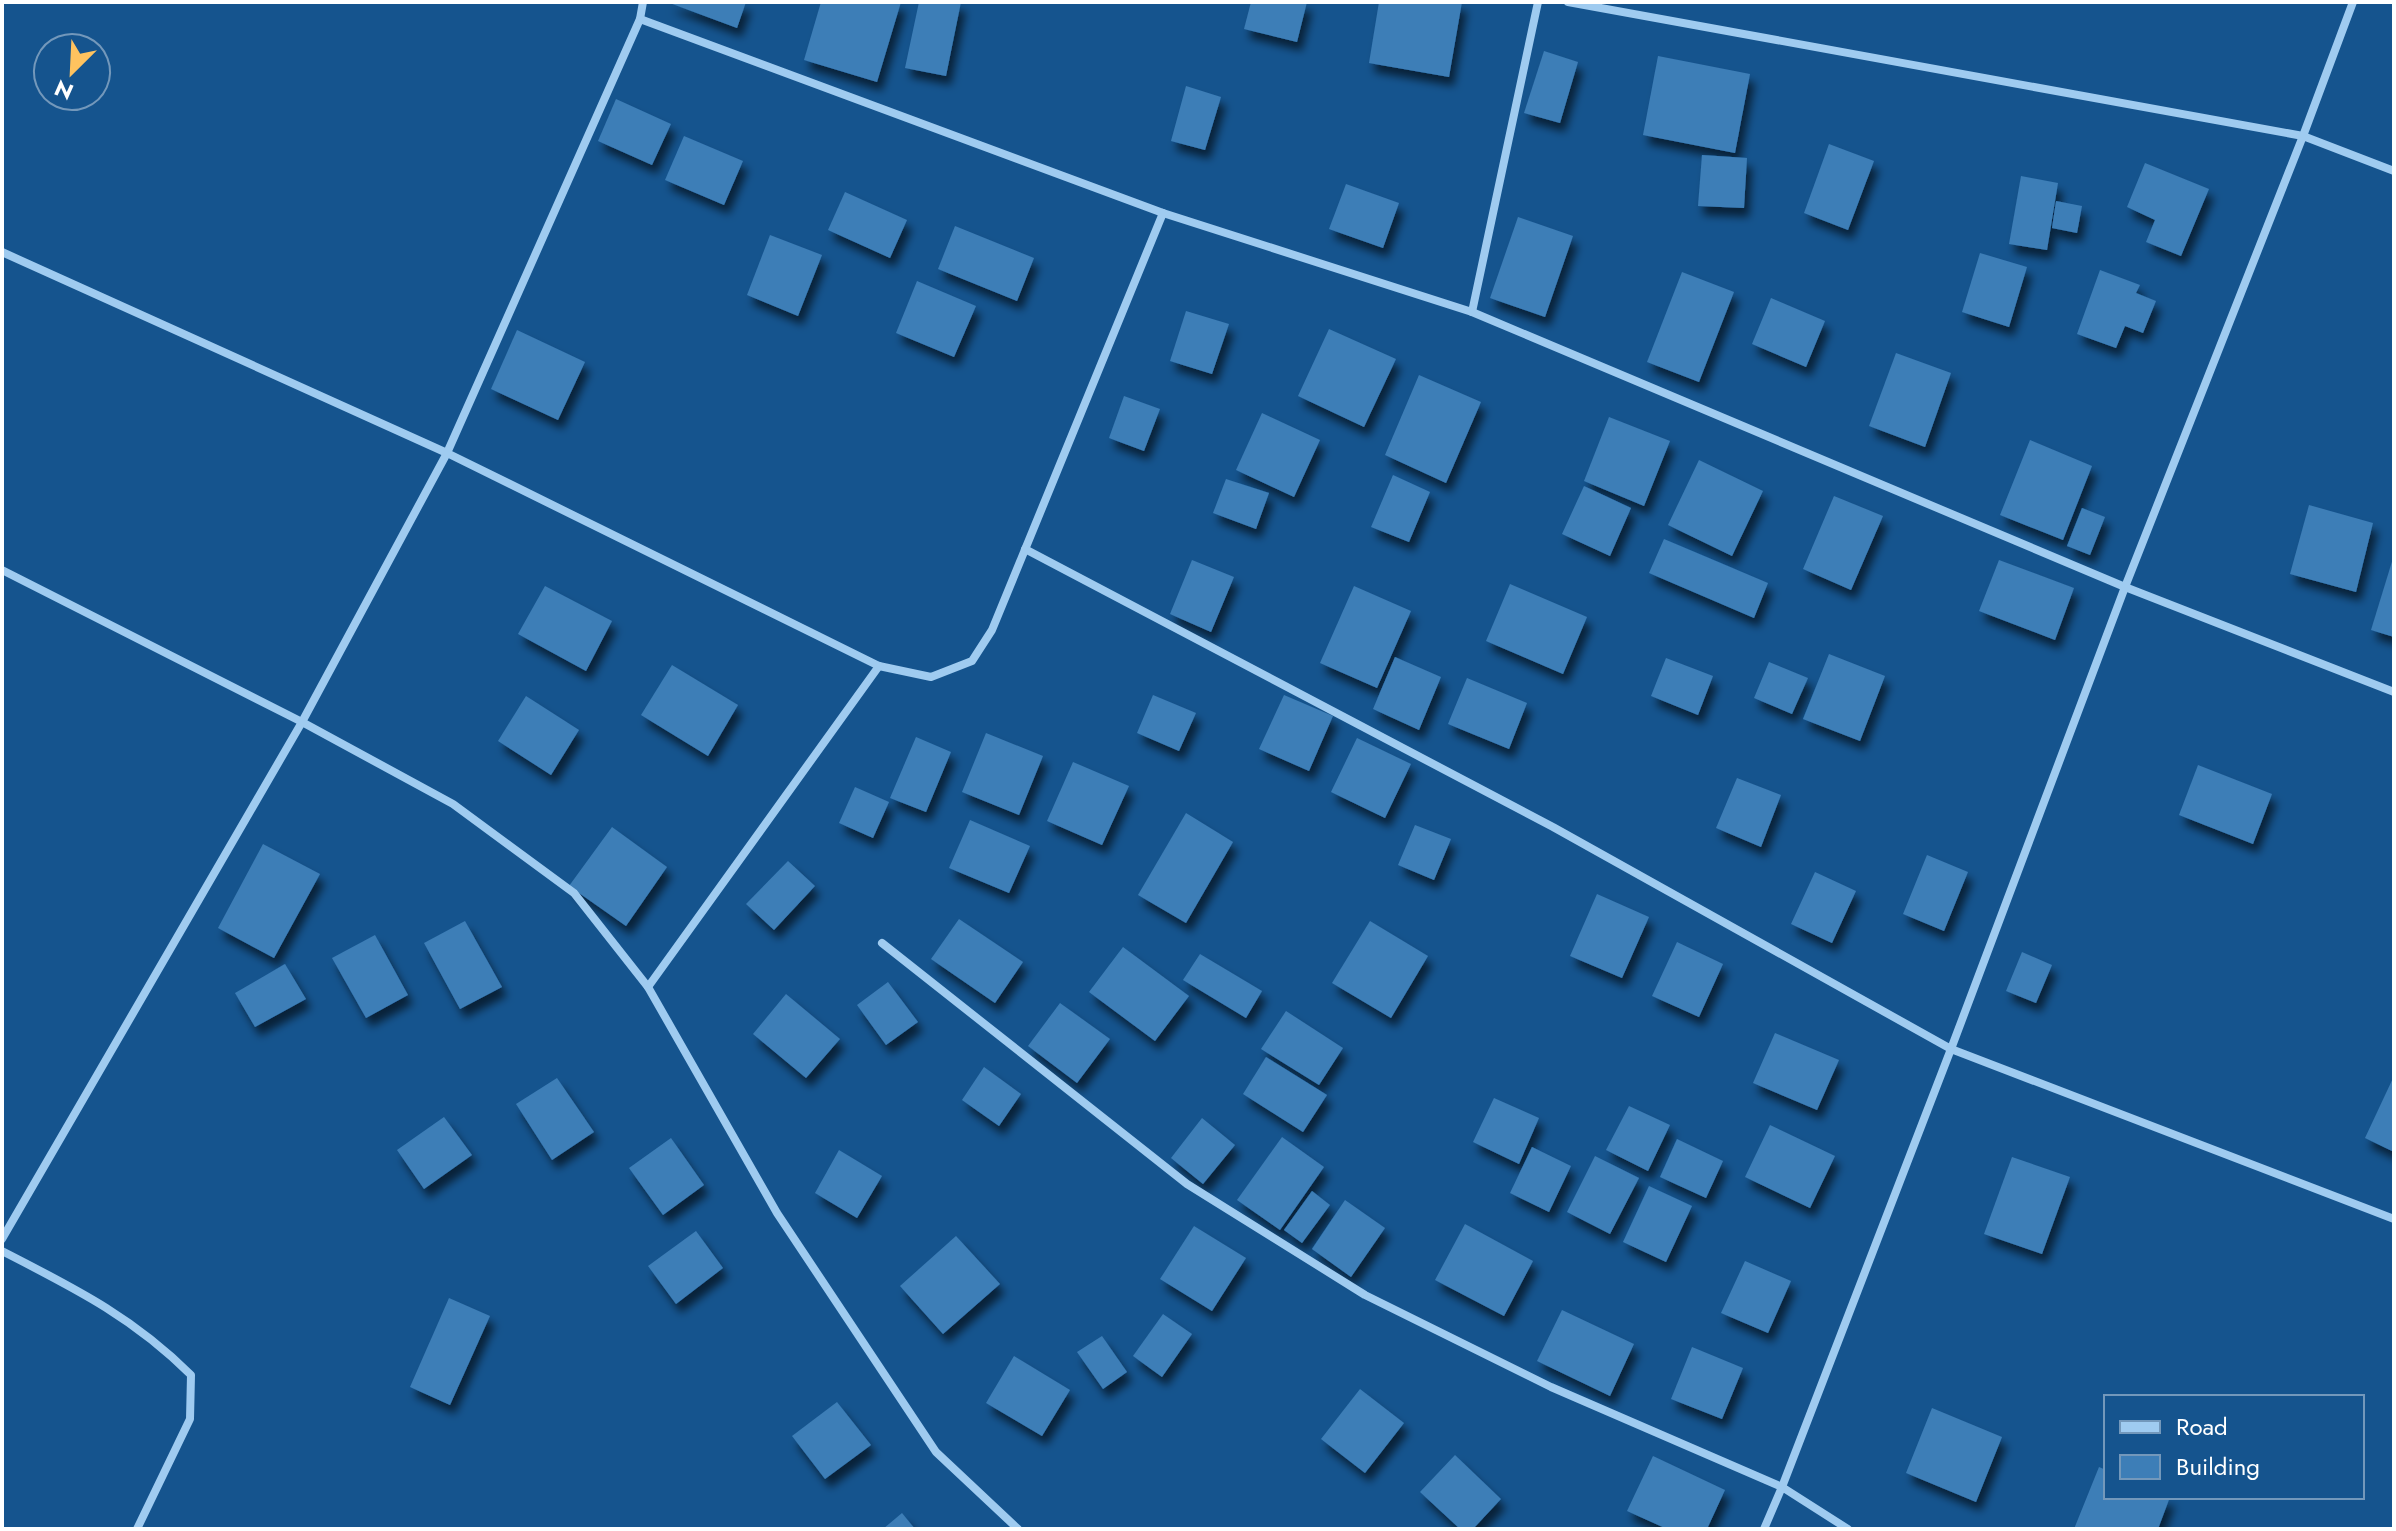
<svg xmlns="http://www.w3.org/2000/svg" width="2396" height="1531" font-family="Jost,sans-serif">
<style>
.building{fill:#3d7eb7;filter:url(#shadow)}
.lines{fill:none;stroke-linecap:round;stroke-linejoin:round}
.minor{stroke:#9fcbf0;stroke-width:8}
</style>
<defs>
<filter id="shadow"><feDropShadow dx="5" dy="9" stdDeviation="4" flood-color="#0009"/></filter>
</defs>
<rect width="100%" height="100%" fill="#15548e"/>
<g class="building">
<path d="M 667,2 L 746,2 L 737,28 Z"/>
<path d="M 821,2 L 901,2 L 877,82 L 804,60 Z"/>
<path d="M 919,2 L 961,2 L 946,76 L 905,68 Z"/>
<path d="M 1251,2 L 1307,2 L 1297,42 L 1244,29 Z"/>
<path d="M 1379,2 L 1462,2 L 1449,77 L 1369,63 Z"/>
<path d="M 1544,51 L 1578,62 L 1560,123 L 1524,113 Z"/>
<path d="M 1658,56 L 1750,74 L 1735,153 L 1643,135 Z"/>
<path d="M 1186,86 L 1221,97 L 1205,150 L 1171,141 Z"/>
<path d="M 616,99 L 671,124 L 652,165 L 598,141 Z"/>
<path d="M 684,136 L 743,161 L 724,205 L 665,180 Z"/>
<path d="M 1829,144 L 1874,161 L 1848,230 L 1804,213 Z"/>
<path d="M 1702,155 L 1747,158 L 1744,208 L 1698,206 Z"/>
<path d="M 2145,163 L 2209,189 L 2181,256 L 2146,242 L 2155,220 L 2127,207 Z"/>
<path d="M 2021,176 L 2058,183 L 2047,250 L 2009,244 Z"/>
<path d="M 1346,184 L 1399,203 L 1383,248 L 1329,229 Z"/>
<path d="M 845,192 L 907,220 L 890,258 L 828,230 Z"/>
<path d="M 2056,201 L 2082,206 L 2077,233 L 2052,228 Z"/>
<path d="M 1518,217 L 1573,236 L 1545,317 L 1490,298 Z"/>
<path d="M 955,226 L 1034,258 L 1017,301 L 938,269 Z"/>
<path d="M 770,235 L 822,255 L 798,316 L 747,295 Z"/>
<path d="M 1980,253 L 2027,267 L 2009,327 L 1962,312 Z"/>
<path d="M 2100,270 L 2140,285 L 2136,293 L 2156,301 L 2143,333 L 2125,326 L 2116,348 L 2077,334 Z"/>
<path d="M 1682,272 L 1734,292 L 1699,382 L 1647,362 Z"/>
<path d="M 917,281 L 976,306 L 954,357 L 896,333 Z"/>
<path d="M 1771,298 L 1825,321 L 1806,367 L 1752,344 Z"/>
<path d="M 1186,311 L 1229,324 L 1212,374 L 1170,361 Z"/>
<path d="M 1329,329 L 1396,359 L 1364,427 L 1298,396 Z"/>
<path d="M 517,330 L 585,362 L 558,420 L 491,389 Z"/>
<path d="M 1896,353 L 1951,373 L 1925,447 L 1869,426 Z"/>
<path d="M 1419,375 L 1481,402 L 1446,483 L 1385,455 Z"/>
<path d="M 1124,396 L 1160,409 L 1144,451 L 1109,438 Z"/>
<path d="M 1262,413 L 1320,440 L 1294,497 L 1236,470 Z"/>
<path d="M 1609,417 L 1670,441 L 1644,506 L 1584,481 Z"/>
<path d="M 2030,440 L 2092,466 L 2063,540 L 2000,515 Z"/>
<path d="M 1699,460 L 1763,491 L 1732,556 L 1668,525 Z"/>
<path d="M 1393,475 L 1430,492 L 1409,542 L 1371,527 Z"/>
<path d="M 1226,479 L 1269,493 L 1256,529 L 1213,513 Z"/>
<path d="M 1584,486 L 1631,508 L 1610,556 L 1562,534 Z"/>
<path d="M 1834,496 L 1883,516 L 1851,590 L 1803,569 Z"/>
<path d="M 2309,505 L 2373,523 L 2356,592 L 2290,574 Z"/>
<path d="M 2082,508 L 2105,517 L 2090,555 L 2067,546 Z"/>
<path d="M 1664,539 L 1768,583 L 1754,618 L 1649,573 Z"/>
<path d="M 2394,555 L 2394,637 L 2371,630 Z"/>
<path d="M 1192,560 L 1234,577 L 1211,632 L 1170,614 Z"/>
<path d="M 1999,560 L 2074,588 L 2055,640 L 1979,611 Z"/>
<path d="M 1510,584 L 1587,617 L 1563,674 L 1486,641 Z"/>
<path d="M 545,586 L 612,621 L 586,671 L 518,634 Z"/>
<path d="M 1354,586 L 1411,611 L 1377,688 L 1320,663 Z"/>
<path d="M 1829,654 L 1885,676 L 1860,741 L 1803,719 Z"/>
<path d="M 1395,657 L 1441,677 L 1419,730 L 1373,709 Z"/>
<path d="M 1666,658 L 1713,676 L 1698,715 L 1651,696 Z"/>
<path d="M 1769,662 L 1808,678 L 1792,714 L 1754,698 Z"/>
<path d="M 672,665 L 738,705 L 708,756 L 641,715 Z"/>
<path d="M 1467,678 L 1527,703 L 1509,749 L 1448,724 Z"/>
<path d="M 1153,695 L 1196,713 L 1179,751 L 1137,733 Z"/>
<path d="M 1284,695 L 1333,716 L 1309,771 L 1259,749 Z"/>
<path d="M 526,696 L 579,730 L 551,775 L 498,741 Z"/>
<path d="M 986,733 L 1043,756 L 1019,815 L 962,792 Z"/>
<path d="M 916,737 L 951,752 L 926,812 L 890,798 Z"/>
<path d="M 1357,738 L 1411,764 L 1385,818 L 1331,792 Z"/>
<path d="M 1073,762 L 1129,786 L 1102,845 L 1047,821 Z"/>
<path d="M 2198,765 L 2272,794 L 2253,844 L 2179,815 Z"/>
<path d="M 1737,778 L 1781,795 L 1761,847 L 1716,828 Z"/>
<path d="M 855,787 L 889,802 L 873,838 L 839,823 Z"/>
<path d="M 1186,813 L 1233,842 L 1186,923 L 1138,895 Z"/>
<path d="M 970,820 L 1030,846 L 1009,893 L 949,868 Z"/>
<path d="M 1415,825 L 1451,839 L 1434,880 L 1398,865 Z"/>
<path d="M 612,827 L 667,867 L 626,926 L 569,886 Z"/>
<path d="M 263,844 L 320,874 L 274,958 L 218,928 Z"/>
<path d="M 1927,855 L 1968,872 L 1944,931 L 1903,914 Z"/>
<path d="M 788,861 L 815,886 L 774,930 L 746,904 Z"/>
<path d="M 1815,872 L 1856,891 L 1832,943 L 1791,924 Z"/>
<path d="M 1597,894 L 1649,917 L 1622,978 L 1570,956 Z"/>
<path d="M 959,919 L 1023,962 L 995,1003 L 931,959 Z"/>
<path d="M 465,921 L 502,987 L 460,1009 L 424,943 Z"/>
<path d="M 1370,921 L 1428,956 L 1391,1018 L 1332,983 Z"/>
<path d="M 375,935 L 408,995 L 366,1018 L 332,958 Z"/>
<path d="M 1677,942 L 1723,964 L 1699,1017 L 1652,996 Z"/>
<path d="M 1123,947 L 1189,996 L 1155,1041 L 1089,992 Z"/>
<path d="M 2022,952 L 2052,965 L 2036,1003 L 2006,991 Z"/>
<path d="M 1200,954 L 1262,991 L 1246,1018 L 1183,980 Z"/>
<path d="M 285,964 L 306,999 L 255,1027 L 235,993 Z"/>
<path d="M 888,982 L 918,1022 L 886,1045 L 857,1005 Z"/>
<path d="M 786,994 L 840,1039 L 806,1078 L 753,1034 Z"/>
<path d="M 1060,1003 L 1110,1039 L 1077,1083 L 1028,1046 Z"/>
<path d="M 1286,1011 L 1343,1048 L 1319,1085 L 1261,1049 Z"/>
<path d="M 1775,1033 L 1839,1060 L 1817,1110 L 1753,1083 Z"/>
<path d="M 1266,1057 L 1327,1095 L 1303,1132 L 1243,1094 Z"/>
<path d="M 984,1067 L 1021,1094 L 999,1126 L 962,1100 Z"/>
<path d="M 2394,1076 L 2394,1152 L 2365,1138 Z"/>
<path d="M 557,1078 L 594,1132 L 552,1160 L 516,1104 Z"/>
<path d="M 1494,1098 L 1539,1118 L 1519,1164 L 1473,1142 Z"/>
<path d="M 1629,1106 L 1670,1125 L 1648,1171 L 1606,1150 Z"/>
<path d="M 444,1117 L 472,1155 L 424,1189 L 397,1150 Z"/>
<path d="M 1202,1118 L 1235,1145 L 1203,1184 L 1171,1158 Z"/>
<path d="M 1770,1125 L 1835,1156 L 1810,1208 L 1745,1177 Z"/>
<path d="M 1282,1137 L 1324,1167 L 1280,1230 L 1237,1200 Z"/>
<path d="M 671,1138 L 704,1185 L 663,1215 L 629,1168 Z"/>
<path d="M 1677,1139 L 1723,1161 L 1706,1198 L 1660,1177 Z"/>
<path d="M 1532,1147 L 1571,1166 L 1549,1212 L 1510,1193 Z"/>
<path d="M 839,1150 L 882,1176 L 857,1218 L 815,1193 Z"/>
<path d="M 1595,1156 L 1639,1178 L 1610,1234 L 1567,1212 Z"/>
<path d="M 2012,1157 L 2070,1177 L 2042,1254 L 1984,1234 Z"/>
<path d="M 1649,1186 L 1692,1206 L 1666,1262 L 1623,1242 Z"/>
<path d="M 1312,1191 L 1330,1205 L 1302,1243 L 1284,1230 Z"/>
<path d="M 1345,1200 L 1385,1228 L 1351,1277 L 1312,1249 Z"/>
<path d="M 1465,1224 L 1533,1261 L 1504,1316 L 1435,1280 Z"/>
<path d="M 1194,1226 L 1246,1258 L 1212,1311 L 1160,1279 Z"/>
<path d="M 696,1231 L 723,1268 L 676,1304 L 648,1266 Z"/>
<path d="M 956,1236 L 1000,1284 L 943,1334 L 900,1286 Z"/>
<path d="M 1745,1261 L 1791,1281 L 1768,1333 L 1721,1313 Z"/>
<path d="M 449,1298 L 490,1316 L 450,1405 L 410,1387 Z"/>
<path d="M 1562,1310 L 1634,1344 L 1610,1396 L 1537,1361 Z"/>
<path d="M 1163,1314 L 1192,1334 L 1162,1377 L 1133,1356 Z"/>
<path d="M 1102,1336 L 1127,1372 L 1103,1389 L 1077,1352 Z"/>
<path d="M 1692,1347 L 1743,1368 L 1722,1419 L 1671,1399 Z"/>
<path d="M 1014,1356 L 1070,1390 L 1042,1436 L 986,1403 Z"/>
<path d="M 1360,1389 L 1404,1423 L 1365,1473 L 1321,1439 Z"/>
<path d="M 837,1402 L 871,1445 L 825,1479 L 792,1436 Z"/>
<path d="M 1932,1408 L 2002,1437 L 1976,1502 L 1906,1473 Z"/>
<path d="M 1455,1455 L 1501,1499 L 1473,1529 L 1460,1529 L 1420,1492 Z"/>
<path d="M 1653,1456 L 1725,1490 L 1707,1529 L 1667,1529 L 1627,1511 Z"/>
<path d="M 2099,1467 L 2106,1470 L 2106,1497 L 2170,1497 L 2158,1529 L 2074,1529 Z"/>
<path d="M 902,1513 L 915,1529 L 883,1529 Z"/>
</g>
<g class="lines">
<g class="minor">
<path d="M 1568,2 L 2303,136 L 2353,2"/>
<path d="M 640,19 L 1163,213 L 1472,312 L 2125,587 L 2303,136 L 2394,171"/>
<path d="M 2,252 L 447,453 L 879,666 L 931,677 L 972,661 L 992,630 L 1163,213"/>
<path d="M 1472,312 L 1538,2"/>
<path d="M 1025,549 L 1553,827 L 1951,1049 L 2125,587 L 2394,692"/>
<path d="M 2,570 L 302,722 L 453,804 L 574,893 L 648,987 L 777,1213 L 936,1452 L 1018,1529"/>
<path d="M 882,943 L 1187,1184 L 1365,1295 L 1551,1387 L 1782,1487 L 1951,1049 L 2394,1219"/>
<path d="M 648,987 L 879,666"/>
<path d="M 2,1239 L 302,722 L 447,453 L 640,19 L 643,2"/>
<path d="M 2,1251 C 74,1288 133,1317 191,1375 L 190,1419 L 137,1529"/>
<path d="M 1764,1529 L 1782,1487 L 1848,1529"/>
</g>
</g>
<rect width="2396" height="1531" fill="none" stroke="#ffffff" stroke-width="8"/>
<rect x="2104" y="1395" width="260" height="104" fill="#15548e" stroke="#7398bb" stroke-width="2"/>
<rect x="2120" y="1421" width="40" height="12" fill="#9fcbf0" stroke="#7398bb" stroke-width="2"/>
<text x="2176" y="1435" font-size="24" fill="#ffffff">Road</text>
<rect x="2120" y="1455" width="40" height="24" fill="#3d7eb7" stroke="#7398bb" stroke-width="2"/>
<text x="2176" y="1475" font-size="24" fill="#ffffff">Building</text>
<g transform="translate(72 72) rotate(204)"><circle r="38" fill="#15548e" stroke="#7398bb" stroke-width="2"/>
<path d="M0-6L14 30L0 20L-14 30Z" fill="#ffc35f"/>
<text y="-12" font-size="22" font-weight="bold" text-anchor="middle" fill="#ffffff">N</text>
</g>
</svg>
